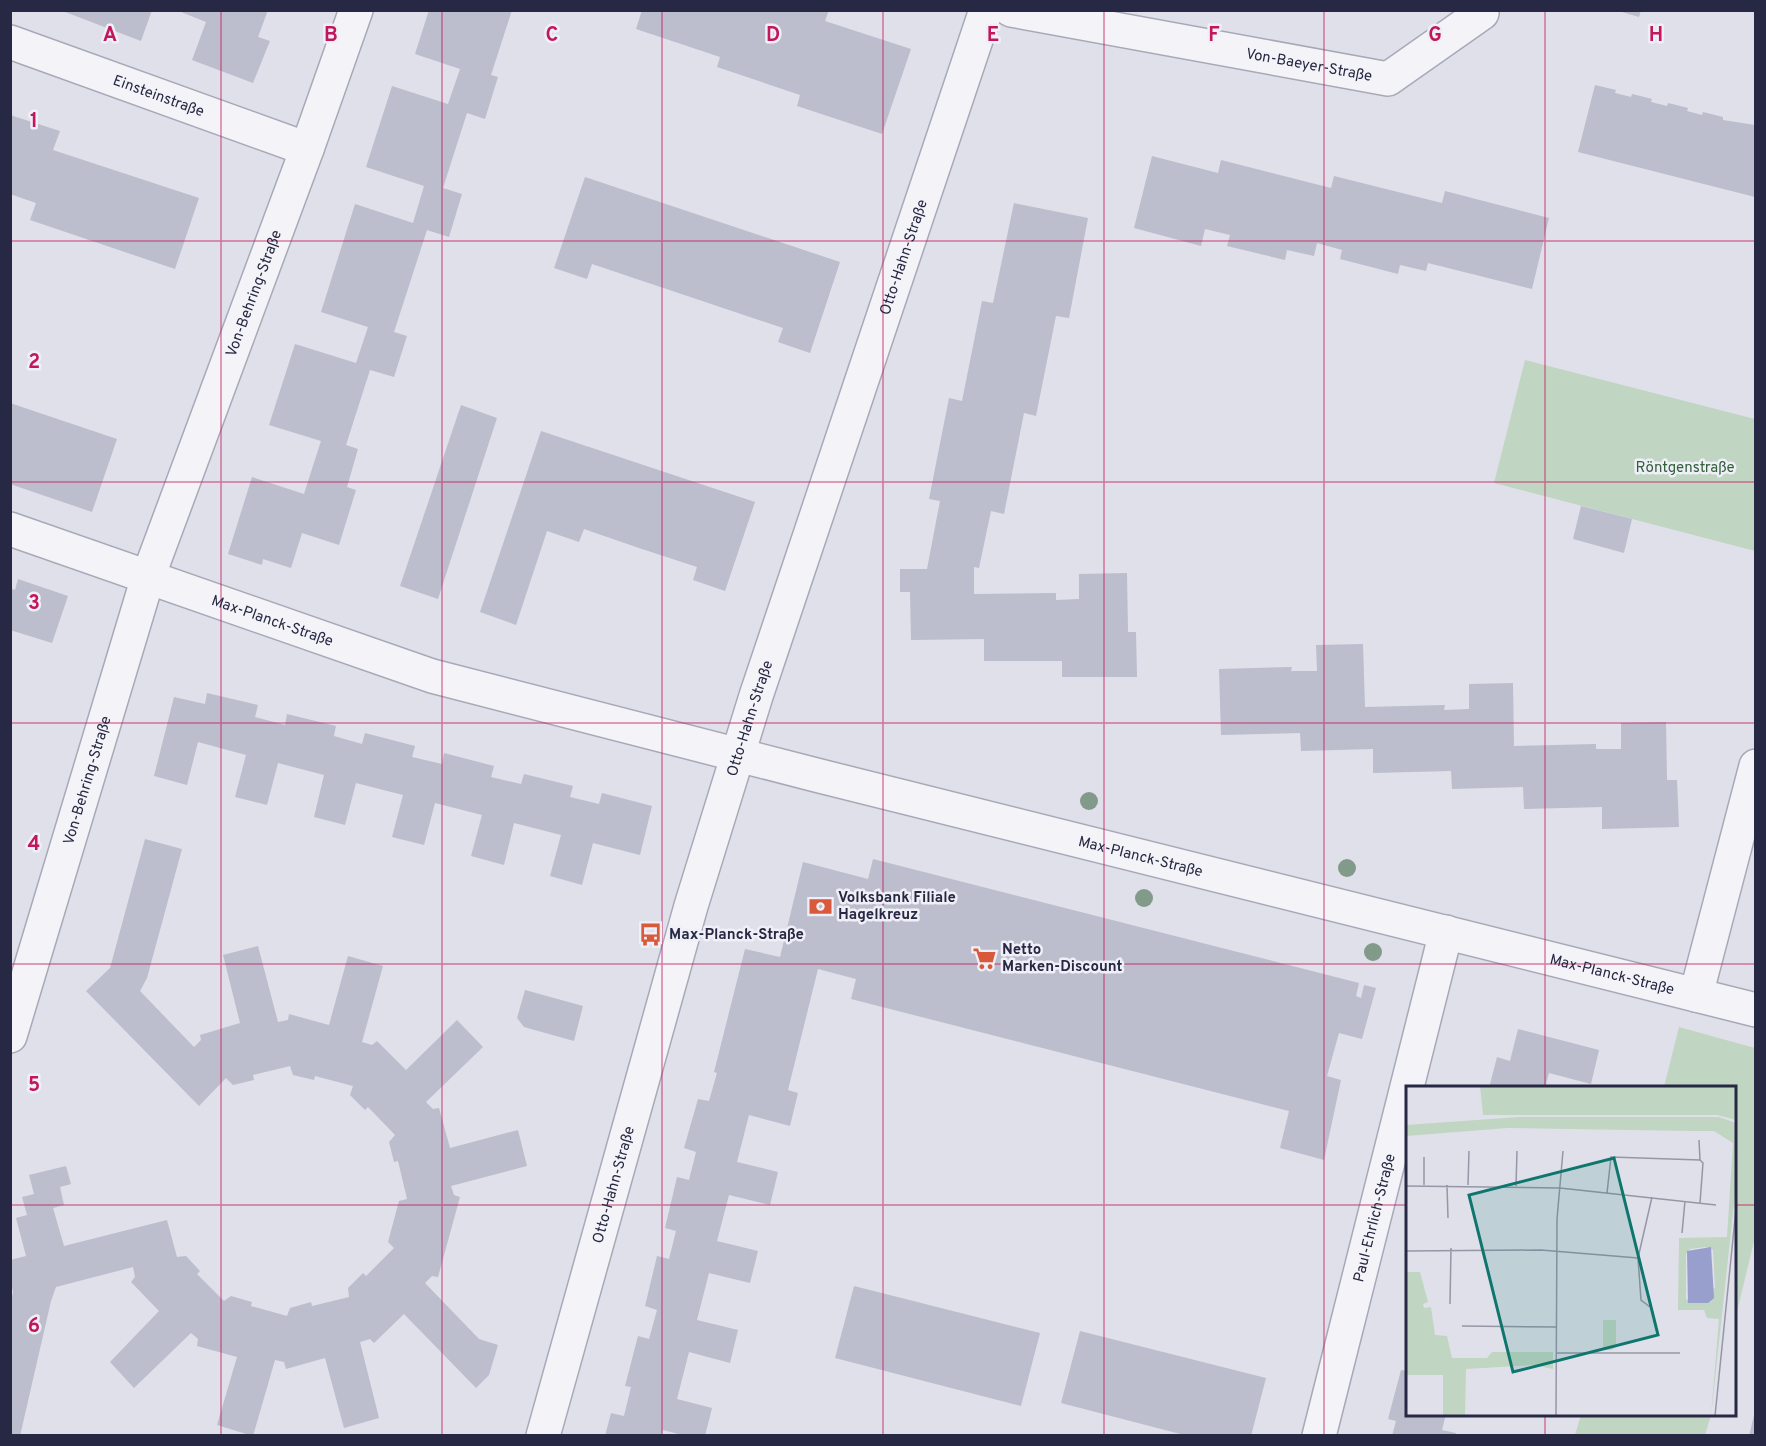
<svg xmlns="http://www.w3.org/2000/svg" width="1766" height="1446" font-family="Overpass,sans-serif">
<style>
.green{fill:#c0d5c2}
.building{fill:#bcbdcd}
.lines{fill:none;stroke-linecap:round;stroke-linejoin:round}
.street-casing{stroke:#a8a9b8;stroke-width:36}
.street{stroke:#f3f3f8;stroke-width:33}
.tree{fill:#819a89}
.grid{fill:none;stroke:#c2185b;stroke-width:1.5;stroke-opacity:0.55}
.labels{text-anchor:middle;stroke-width:5;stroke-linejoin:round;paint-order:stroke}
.street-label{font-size:15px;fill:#272843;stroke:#eff0f7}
.park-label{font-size:15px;fill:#33603a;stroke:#eff0f7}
.poi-label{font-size:15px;font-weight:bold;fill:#272843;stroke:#eff0f7;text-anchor:start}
.inset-road{fill:none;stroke:#9696a7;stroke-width:1.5}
.view{fill:#0f766e;fill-opacity:0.15;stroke:#0f766e;stroke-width:3}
.inset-edge{fill:none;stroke:#272843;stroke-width:3}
.grid-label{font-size:20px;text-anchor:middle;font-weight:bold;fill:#c2185b;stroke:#eff0f7;stroke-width:5;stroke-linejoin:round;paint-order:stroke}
</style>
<rect width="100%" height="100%" fill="#e0e0ea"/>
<g class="green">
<path d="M 1525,360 L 1755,419 L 1755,551 L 1494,483 Z"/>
<path d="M 1679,1027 L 1755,1048 L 1755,1237 L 1735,1320 L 1734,1088 L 1664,1087 Z"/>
<path d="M 1581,1415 L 1581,1414 L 1711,1415 L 1705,1435 L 1575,1435 Z"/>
</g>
<g class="building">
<path d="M 60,10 L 152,10 L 141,41 Z"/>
<path d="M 176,10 L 268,10 L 258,37 L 270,41 L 253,83 L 192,60 L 206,22 Z"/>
<path d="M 429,10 L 512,10 L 491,75 L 498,77 L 485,119 L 467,113 L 443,188 L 462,194 L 449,237 L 427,230 L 394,332 L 407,336 L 394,377 L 370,370 L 346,445 L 358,449 L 347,487 L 356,490 L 339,545 L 302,533 L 291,568 L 263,559 L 262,565 L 228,554 L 252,477 L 304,494 L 310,475 L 321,441 L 269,425 L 295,344 L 356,363 L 368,327 L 321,312 L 355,204 L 413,223 L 424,186 L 366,167 L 392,86 L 448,104 L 460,69 L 415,54 Z"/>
<path d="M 642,10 L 829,10 L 825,21 L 911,49 L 882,134 L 797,106 L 800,95 L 717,67 L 720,57 L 636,29 Z"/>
<path d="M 1615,10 L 1641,10 L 1639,17 Z"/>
<path d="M 1595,85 L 1616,90 L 1615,93 L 1631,97 L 1632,94 L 1652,99 L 1651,102 L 1667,106 L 1668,103 L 1688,108 L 1687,111 L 1702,115 L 1703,112 L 1723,117 L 1723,120 L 1755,125 L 1755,197 L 1578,152 Z"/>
<path d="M 10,115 L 60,131 L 53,150 L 199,198 L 175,269 L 30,220 L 36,203 L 10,194 Z"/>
<path d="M 1152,156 L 1218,173 L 1221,160 L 1331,188 L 1334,176 L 1442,203 L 1445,191 L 1549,218 L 1532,289 L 1428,263 L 1426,271 L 1400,265 L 1398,274 L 1340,259 L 1342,250 L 1317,243 L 1314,256 L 1287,250 L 1285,260 L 1227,246 L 1230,235 L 1205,229 L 1201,246 L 1134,228 Z"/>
<path d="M 585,177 L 840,262 L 810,353 L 778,342 L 783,328 L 726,309 L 592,264 L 587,279 L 554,268 Z"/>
<path d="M 1014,203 L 1088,218 L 1069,318 L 1056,316 L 1036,416 L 1024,413 L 1004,514 L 991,511 L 979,568 L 974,567 L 974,594 L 1056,593 L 1056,600 L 1079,599 L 1079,574 L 1127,573 L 1128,632 L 1136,632 L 1137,677 L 1062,677 L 1062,661 L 984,661 L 984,639 L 911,640 L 910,592 L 900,592 L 900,569 L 927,569 L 940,501 L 929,499 L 949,398 L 962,401 L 982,301 L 993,303 Z"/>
<path d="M 10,403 L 117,439 L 92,512 L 10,484 Z"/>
<path d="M 461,405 L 497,418 L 438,599 L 400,586 Z"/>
<path d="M 541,431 L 755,502 L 725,591 L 693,580 L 697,567 L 639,548 L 584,529 L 579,542 L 547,531 L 516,625 L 480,612 Z"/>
<path d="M 1581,506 L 1632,519 L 1624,553 L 1573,539 Z"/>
<path d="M 18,579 L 68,596 L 52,643 L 10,630 L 10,588 L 15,590 Z"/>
<path d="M 1363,644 L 1365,707 L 1445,705 L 1444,710 L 1469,709 L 1469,684 L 1513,683 L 1514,746 L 1596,744 L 1596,749 L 1621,749 L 1621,723 L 1666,722 L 1667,780 L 1677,780 L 1679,827 L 1602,829 L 1602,807 L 1524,809 L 1523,787 L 1452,789 L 1451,771 L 1373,773 L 1373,749 L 1301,751 L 1300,733 L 1221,735 L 1219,669 L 1292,667 L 1291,671 L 1317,671 L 1316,645 Z"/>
<path d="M 207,693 L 258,705 L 255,717 L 285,725 L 287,714 L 336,726 L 334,736 L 362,744 L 365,733 L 415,746 L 412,757 L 442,764 L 444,753 L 494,766 L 491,777 L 521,784 L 524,774 L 573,786 L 570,797 L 599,804 L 602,793 L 652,806 L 640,855 L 593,843 L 582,885 L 550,876 L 561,835 L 514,823 L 504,865 L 471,856 L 482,815 L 435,803 L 424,845 L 392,837 L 403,795 L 356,783 L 345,825 L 314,817 L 324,775 L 278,763 L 267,805 L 235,797 L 246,755 L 198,742 L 187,785 L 154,776 L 174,697 L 205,704 Z"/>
<path d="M 145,839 L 182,849 L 147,978 L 140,991 L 194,1047 L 201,1040 L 200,1035 L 240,1023 L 223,955 L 258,946 L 278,1022 L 288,1020 L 289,1014 L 329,1025 L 348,956 L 383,966 L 362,1042 L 372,1045 L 377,1041 L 406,1070 L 457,1020 L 483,1047 L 426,1102 L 433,1109 L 439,1108 L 450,1148 L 518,1130 L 527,1166 L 451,1186 L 454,1195 L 460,1197 L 438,1277 L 432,1276 L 425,1283 L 479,1339 L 498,1345 L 489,1375 L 476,1388 L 404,1314 L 374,1343 L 370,1339 L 360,1342 L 379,1418 L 344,1428 L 325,1358 L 286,1369 L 284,1362 L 275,1360 L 253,1436 L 217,1425 L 237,1357 L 197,1346 L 198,1339 L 191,1333 L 134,1388 L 110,1362 L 159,1311 L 131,1282 L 135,1277 L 133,1267 L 56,1287 L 51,1301 L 20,1436 L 10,1436 L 10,1306 L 13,1292 L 10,1277 L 10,1260 L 26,1256 L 16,1218 L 27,1215 L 22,1197 L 34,1194 L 29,1175 L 66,1166 L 71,1184 L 60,1187 L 64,1205 L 53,1208 L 64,1246 L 167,1220 L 177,1257 L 186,1256 L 200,1271 L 197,1274 L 224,1301 L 231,1296 L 252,1302 L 251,1306 L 287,1316 L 290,1308 L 311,1302 L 312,1306 L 349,1297 L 348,1288 L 363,1273 L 366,1276 L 394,1248 L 388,1242 L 399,1201 L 407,1199 L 398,1161 L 394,1162 L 389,1142 L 395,1135 L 368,1107 L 365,1110 L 350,1095 L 353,1086 L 315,1076 L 314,1080 L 293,1075 L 290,1066 L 253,1075 L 254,1080 L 233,1085 L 226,1078 L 199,1106 L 86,991 L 110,968 Z"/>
<path d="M 873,859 L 1359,983 L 1356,996 L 1361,998 L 1364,985 L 1376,988 L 1362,1039 L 1339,1033 L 1327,1076 L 1341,1080 L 1324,1160 L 1280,1148 L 1289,1111 L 851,999 L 856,979 L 818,969 L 788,1090 L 798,1093 L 790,1126 L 749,1115 L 737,1162 L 778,1172 L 770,1205 L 729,1195 L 717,1241 L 758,1251 L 750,1283 L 709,1273 L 697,1320 L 738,1330 L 730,1363 L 689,1352 L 677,1399 L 712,1408 L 705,1436 L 686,1436 L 663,1430 L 661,1436 L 605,1436 L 611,1413 L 624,1416 L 631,1387 L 625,1386 L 638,1336 L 649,1339 L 657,1310 L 645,1306 L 657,1256 L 669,1259 L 676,1231 L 665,1228 L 677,1177 L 689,1180 L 696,1152 L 684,1148 L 698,1099 L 709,1101 L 717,1073 L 714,1072 L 745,949 L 780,957 L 803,862 L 868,879 Z"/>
<path d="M 525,990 L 583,1006 L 574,1041 L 524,1027 L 517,1018 Z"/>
<path d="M 1518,1029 L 1599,1050 L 1591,1084 L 1549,1073 L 1545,1088 L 1489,1088 L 1497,1057 L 1510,1061 Z"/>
<path d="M 854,1286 L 1040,1333 L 1021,1406 L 835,1358 Z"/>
<path d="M 1080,1331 L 1266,1378 L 1251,1436 L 1188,1436 L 1061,1403 Z"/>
<path d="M 1401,1370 L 1407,1371 L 1407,1414 L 1446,1414 L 1442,1430 L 1456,1433 L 1455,1436 L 1392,1436 L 1396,1421 L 1388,1419 Z"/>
<path d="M 1755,1411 L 1755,1436 L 1749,1436 Z"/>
</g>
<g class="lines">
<defs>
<g id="street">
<path id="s1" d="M 1011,10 L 1388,79 L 1482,13"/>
<path id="s2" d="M 10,42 L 307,149"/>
<path id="s3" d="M 10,529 L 432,676 L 816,775 L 1756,1010"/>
<path d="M 1696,995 L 1756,766"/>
<path id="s4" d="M 10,1036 L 148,577 L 307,149 L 356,10"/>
<path id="s5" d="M 543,1436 L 691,906 L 756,696 L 986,10"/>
<path id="s6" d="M 1319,1436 L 1446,932"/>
</g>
</defs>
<use href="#street" class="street-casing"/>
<use href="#street" class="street"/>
</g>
<g class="tree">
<circle cx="1089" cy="801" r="9"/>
<circle cx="1347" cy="868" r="9"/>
<circle cx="1144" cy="898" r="9"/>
<circle cx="1373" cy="952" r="9"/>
</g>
<path class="grid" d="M 221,10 L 221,1436M 442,10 L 442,1436M 662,10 L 662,1436M 883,10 L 883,1436M 1104,10 L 1104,1436M 1324,10 L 1324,1436M 1545,10 L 1545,1088M 10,241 L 1756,241M 10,482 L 1756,482M 10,723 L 1756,723M 10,964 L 1756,964M 10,1205 L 1408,1205M 1734,1205 L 1756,1205M 1545,1414 L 1545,1436"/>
<defs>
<symbol id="bank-bare" viewBox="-9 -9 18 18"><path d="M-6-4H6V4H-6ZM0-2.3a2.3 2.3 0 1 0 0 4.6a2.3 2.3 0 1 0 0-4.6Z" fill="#d9593b" stroke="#eff0f7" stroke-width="2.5" paint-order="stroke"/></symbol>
<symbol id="bus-bare" viewBox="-9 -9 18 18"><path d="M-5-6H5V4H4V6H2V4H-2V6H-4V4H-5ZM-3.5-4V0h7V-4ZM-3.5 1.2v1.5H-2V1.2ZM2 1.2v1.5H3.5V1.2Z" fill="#d9593b" stroke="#eff0f7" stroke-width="2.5" paint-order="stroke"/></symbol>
<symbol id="supermarket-bare" viewBox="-9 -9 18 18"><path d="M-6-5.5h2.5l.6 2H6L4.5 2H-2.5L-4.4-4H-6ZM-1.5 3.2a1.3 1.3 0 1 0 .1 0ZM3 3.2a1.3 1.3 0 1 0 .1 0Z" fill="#d9593b" stroke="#eff0f7" stroke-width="2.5" paint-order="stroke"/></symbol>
</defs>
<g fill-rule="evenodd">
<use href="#bank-bare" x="804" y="890" width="33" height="33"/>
<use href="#bus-bare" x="634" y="918" width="33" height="33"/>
<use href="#supermarket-bare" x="968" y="942" width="33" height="33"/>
</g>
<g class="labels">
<g class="street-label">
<text dy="5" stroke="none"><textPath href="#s1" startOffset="303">Von-Baeyer-Straße</textPath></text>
<text dy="5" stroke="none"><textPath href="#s2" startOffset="158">Einsteinstraße</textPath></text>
<text dy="5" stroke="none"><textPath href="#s5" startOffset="1233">Otto-Hahn-Straße</textPath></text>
<text dy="5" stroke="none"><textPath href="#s4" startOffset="782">Von-Behring-Straße</textPath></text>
<text dy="5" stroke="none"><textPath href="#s3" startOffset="278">Max-Planck-Straße</textPath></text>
<text dy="5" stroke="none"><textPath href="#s5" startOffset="747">Otto-Hahn-Straße</textPath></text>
<text dy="5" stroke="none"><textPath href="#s4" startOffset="267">Von-Behring-Straße</textPath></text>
<text dy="5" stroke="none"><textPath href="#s3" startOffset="1178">Max-Planck-Straße</textPath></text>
<text dy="5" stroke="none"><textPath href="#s3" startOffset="1664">Max-Planck-Straße</textPath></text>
<text dy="5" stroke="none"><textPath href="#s5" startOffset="261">Otto-Hahn-Straße</textPath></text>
<text dy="5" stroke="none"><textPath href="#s6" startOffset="225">Paul-Ehrlich-Straße</textPath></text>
</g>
<g class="park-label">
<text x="1685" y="472">Röntgenstraße</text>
</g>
<g class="poi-label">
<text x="838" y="902">Volksbank Filiale<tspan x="838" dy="17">Hagelkreuz</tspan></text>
<text x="669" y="939">Max-Planck-Straße</text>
<text x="1002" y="954">Netto<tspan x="1002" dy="17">Marken-Discount</tspan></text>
</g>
</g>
<g transform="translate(1406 1086)">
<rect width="330" height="330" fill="#e0e0ea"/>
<path d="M 74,0 L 330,0 L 330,34 L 311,29 L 77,29 ZM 113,31 L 313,31 L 330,37 L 330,99 L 305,330 L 313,233 L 301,232 L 298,224 L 272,224 L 273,152 L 321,151 L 327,57 L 308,45 L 286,45 L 102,42 L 0,50 L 0,39 ZM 300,161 L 307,164 L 309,202 L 280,214 L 280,168 L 284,163 ZM 0,186 L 14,186 L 22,216 L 17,218 L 18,222 L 25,221 L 29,249 L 41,250 L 46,272 L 81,272 L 86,266 L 147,266 L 147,283 L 128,279 L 60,283 L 59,330 L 37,330 L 37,289 L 0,289 ZM 197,234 L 210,234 L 210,261 L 206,264 L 197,264 Z" fill="#c0d5c2" fill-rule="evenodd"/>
<path d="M 305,161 L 308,212 L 302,217 L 282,217 L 281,165 Z" fill="#989fcd"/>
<path class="inset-road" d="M 293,54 L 294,74M 18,71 L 18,99M 41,99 L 42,132M 62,99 L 63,65M 0,100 L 154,102 L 310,119M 110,100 L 111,65M 201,107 L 205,71 L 294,74 L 297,77 L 294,117M 276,147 L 279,115M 0,165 L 135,164 L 232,172M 44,218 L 45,162M 244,221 L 235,214 L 232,172 L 246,111M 56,240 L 151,241M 151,267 L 274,267M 150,330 L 151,133 L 157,65M 309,330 L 330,123"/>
<path class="view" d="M 208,72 L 252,249 L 107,286 L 63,109 Z"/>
<rect width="330" height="330" class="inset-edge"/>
</g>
<g class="grid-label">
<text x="110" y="41">A</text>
<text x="331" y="41">B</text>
<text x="552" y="41">C</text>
<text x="773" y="41">D</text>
<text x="993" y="41">E</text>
<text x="1214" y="41">F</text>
<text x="1435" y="41">G</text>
<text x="1656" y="41">H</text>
<text x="34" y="127">1</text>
<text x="34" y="368">2</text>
<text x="34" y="609">3</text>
<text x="34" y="850">4</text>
<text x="34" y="1091">5</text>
<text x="34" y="1332">6</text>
</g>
<rect width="1766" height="1446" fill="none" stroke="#272843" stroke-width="24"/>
</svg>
